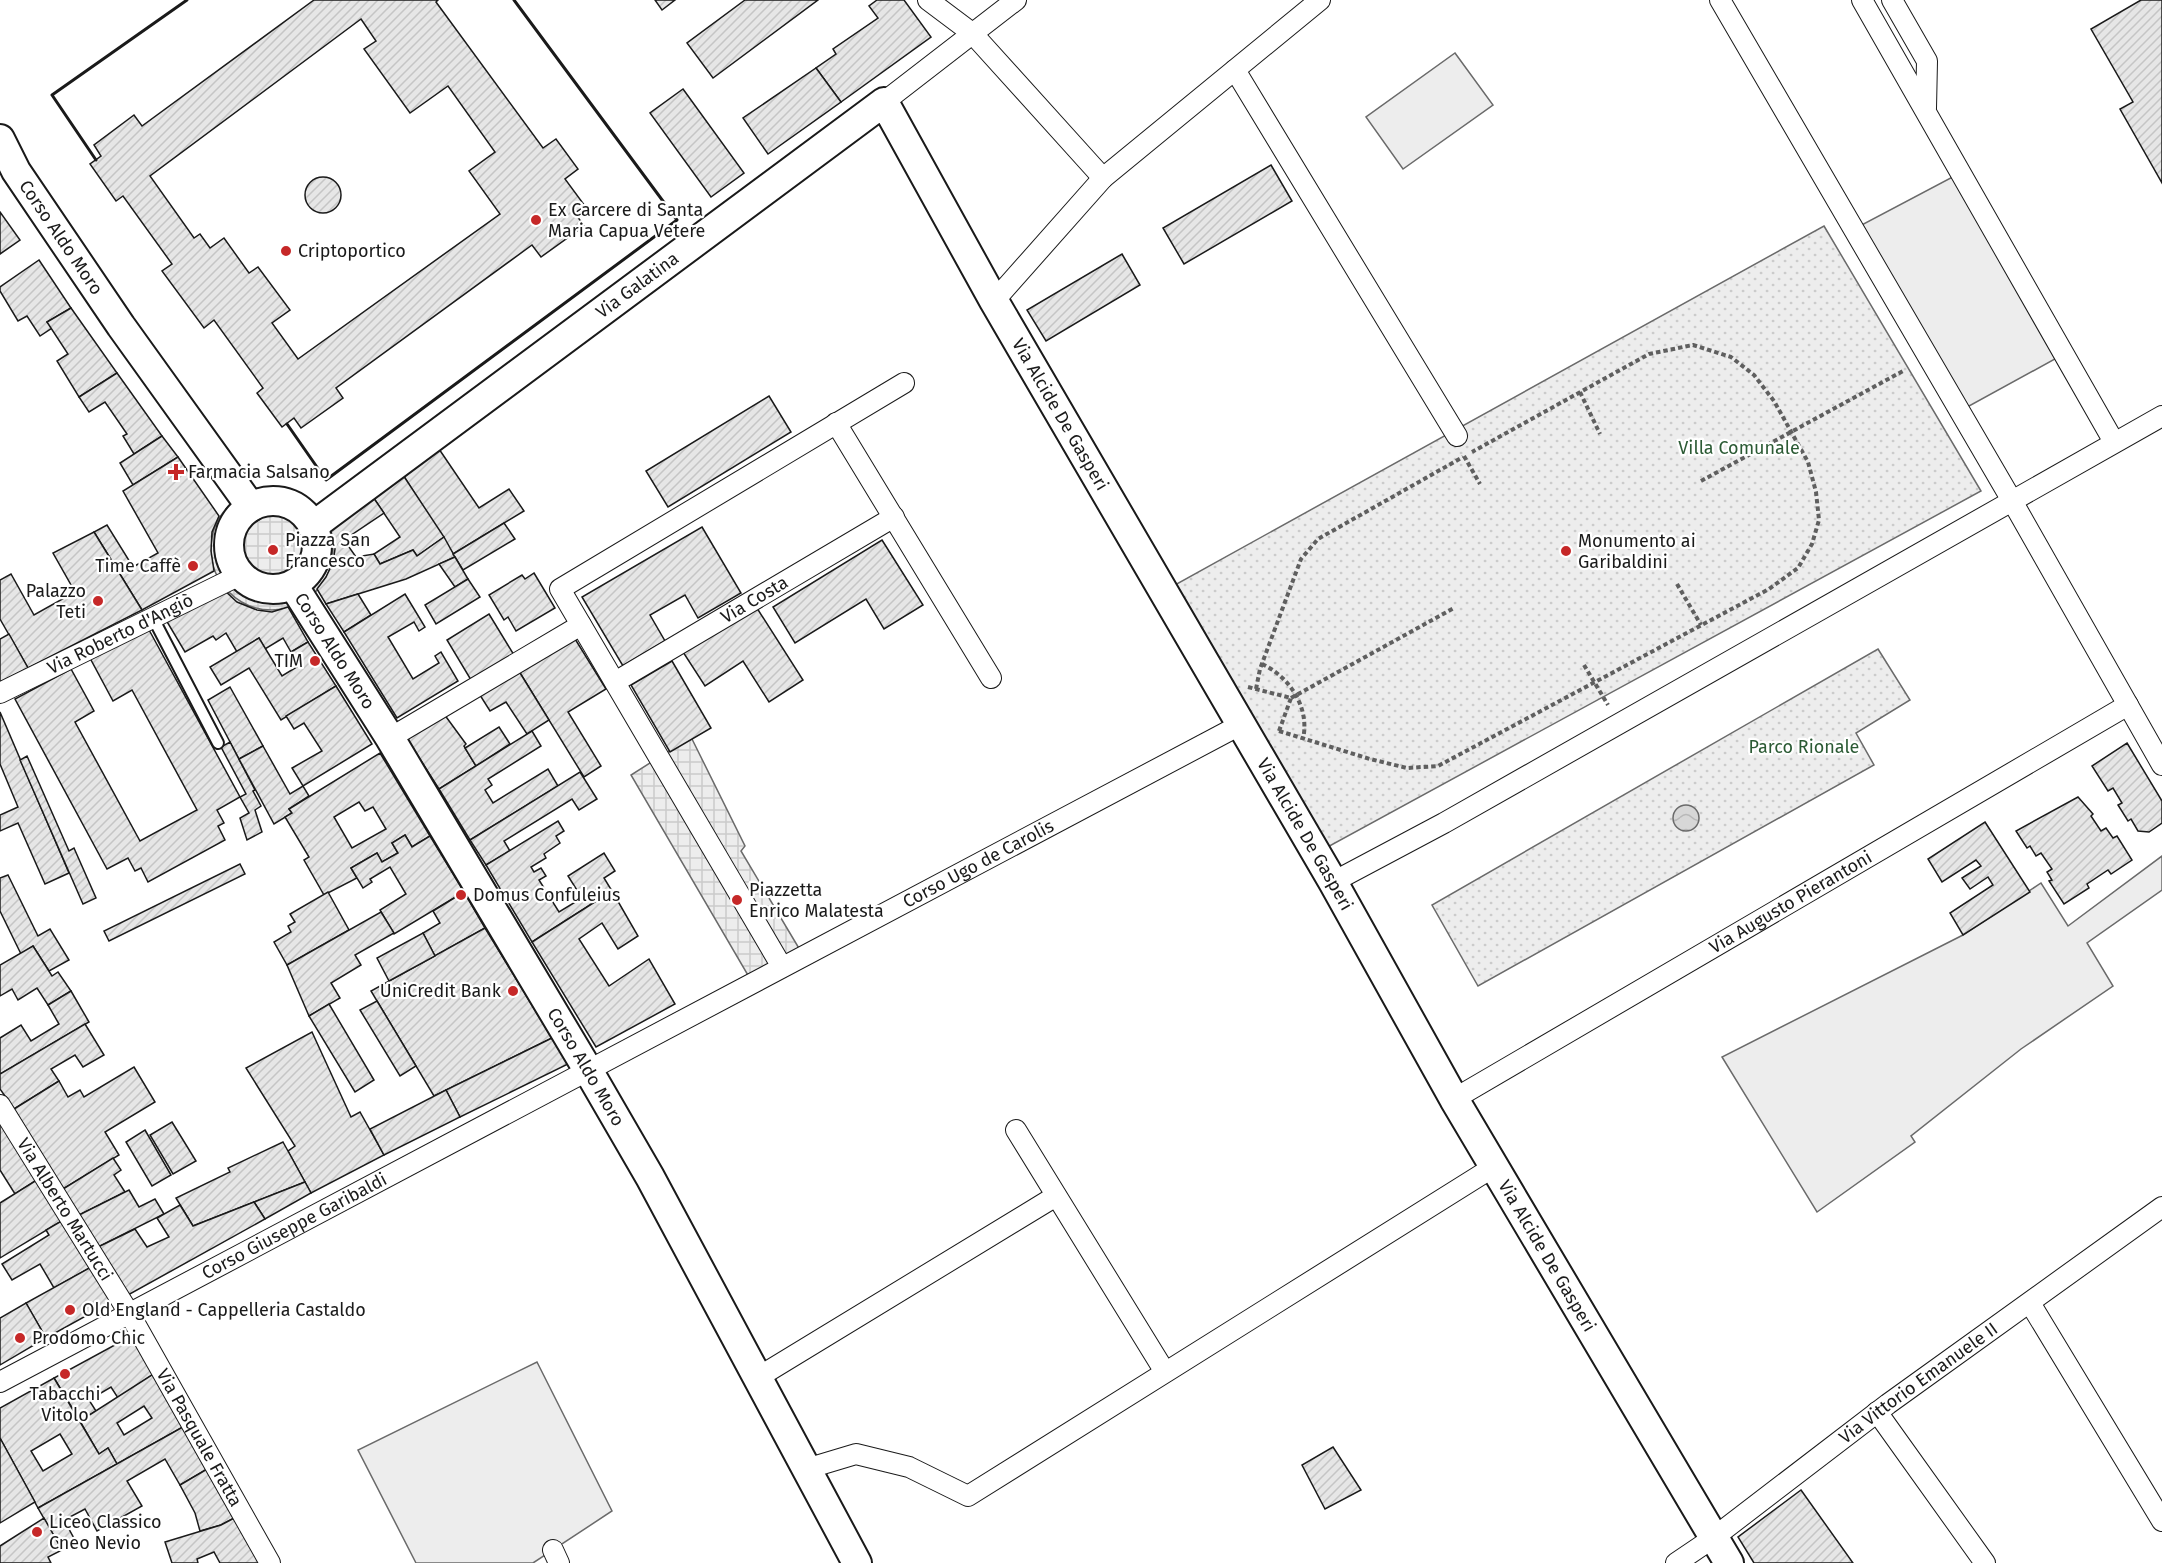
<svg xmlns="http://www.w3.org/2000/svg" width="2162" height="1563" font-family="'Fira Sans',sans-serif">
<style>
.built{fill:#ededed;stroke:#6a6a6a;stroke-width:1.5}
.park{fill:url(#park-dots);stroke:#6a6a6a;stroke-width:1.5}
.plaza{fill:url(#plaza-grid);stroke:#6a6a6a;stroke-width:1.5}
.water{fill:url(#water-waves);stroke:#6a6a6a;stroke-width:1.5}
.building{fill:url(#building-hatch);stroke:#1a1a1a;stroke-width:1.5;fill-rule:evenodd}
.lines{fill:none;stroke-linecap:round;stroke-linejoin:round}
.service-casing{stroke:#1a1a1a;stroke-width:14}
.minor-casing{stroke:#1a1a1a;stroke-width:22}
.secondary-casing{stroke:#1a1a1a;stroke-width:32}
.path{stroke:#5f5f5f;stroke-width:4;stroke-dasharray:4.5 3;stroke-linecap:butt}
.service{stroke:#fff;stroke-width:10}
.minor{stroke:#fff;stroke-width:20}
.secondary{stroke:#fff;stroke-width:28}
.wall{stroke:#1a1a1a;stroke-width:3}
.poi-dot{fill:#c62828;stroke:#fff;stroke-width:2}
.labels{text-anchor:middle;stroke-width:4.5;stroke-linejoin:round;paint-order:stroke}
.poi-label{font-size:18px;fill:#1a1a1a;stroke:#fff;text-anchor:start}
.street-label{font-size:18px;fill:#1a1a1a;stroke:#fff}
.park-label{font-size:18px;fill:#2b5a34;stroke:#fff}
</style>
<defs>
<pattern id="park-dots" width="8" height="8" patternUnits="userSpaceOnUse" patternTransform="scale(1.5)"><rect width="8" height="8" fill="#ededed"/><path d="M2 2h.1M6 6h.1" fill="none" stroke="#cbcbcb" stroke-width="1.8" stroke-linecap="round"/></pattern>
<pattern id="plaza-grid" width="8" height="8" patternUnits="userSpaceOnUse" patternTransform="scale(1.5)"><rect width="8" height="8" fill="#ededed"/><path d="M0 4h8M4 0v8" fill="none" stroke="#cbcbcb"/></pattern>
<pattern id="water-waves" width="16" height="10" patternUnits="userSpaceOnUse" patternTransform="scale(1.5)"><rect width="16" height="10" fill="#d7d7d7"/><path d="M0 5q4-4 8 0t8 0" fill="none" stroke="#b8b8b8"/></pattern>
<pattern id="building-hatch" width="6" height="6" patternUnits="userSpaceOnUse" patternTransform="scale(1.5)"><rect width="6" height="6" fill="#e6e6e6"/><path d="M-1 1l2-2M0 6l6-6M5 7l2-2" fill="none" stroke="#c5c5c5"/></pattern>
</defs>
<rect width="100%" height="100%" fill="#fff"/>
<g class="built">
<path d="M 1455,53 L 1493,105 L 1403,169 L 1366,117 Z"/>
<path d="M 1962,172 L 2064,354 L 1960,411 L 1854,229 Z"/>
<path d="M 2162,856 L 2162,890 L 2087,943 L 2113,986 L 2021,1049 L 1911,1136 L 1915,1142 L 1817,1212 L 1722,1057 L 1963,935 L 2041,883 L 2068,926 Z"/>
<path d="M 537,1362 L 612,1511 L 533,1563 L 416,1563 L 358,1450 Z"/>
</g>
<g class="park">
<path d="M 1824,226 L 1981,491 L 1324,849 L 1173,586 Z"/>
<path d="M 1878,649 L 1910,700 L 1856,733 L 1874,765 L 1478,986 L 1432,905 Z"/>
</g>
<g class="plaza">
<circle cx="272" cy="549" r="61"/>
<path d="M 691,737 L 745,846 L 741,851 L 800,950 L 749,977 L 631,775 Z"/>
</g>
<circle class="water" cx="1686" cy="818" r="13"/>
<g class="building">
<path d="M 314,0 L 438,0 L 436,2 L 543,148 L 556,139 L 578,169 L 565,179 L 585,206 L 575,213 L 584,226 L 541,257 L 532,245 L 336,388 L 343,398 L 301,428 L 294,418 L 282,427 L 257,393 L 263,388 L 214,320 L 204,328 L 162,271 L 172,264 L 123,196 L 116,201 L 90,164 L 101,156 L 94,145 L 134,115 L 142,126 ZM 361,19 L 376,41 L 364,49 L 410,113 L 448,86 L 495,152 L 469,171 L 500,214 L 298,359 L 272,323 L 290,310 L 258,267 L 249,273 L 224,238 L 210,248 L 200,234 L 194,238 L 150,176 Z"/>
<path d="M 655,0 L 675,0 L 662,10 Z"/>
<path d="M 745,0 L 818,0 L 713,78 L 687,43 Z"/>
<path d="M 877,0 L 904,0 L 931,37 L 841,102 L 816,68 L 836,54 L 833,49 L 878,18 L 869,6 Z"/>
<path d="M 2141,0 L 2162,0 L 2162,183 L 2120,109 L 2133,102 L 2091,29 Z"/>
<path d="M 816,68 L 841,102 L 768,154 L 743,118 Z"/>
<path d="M 683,89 L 744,173 L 711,197 L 650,113 Z"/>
<path d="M 1271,165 L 1292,201 L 1184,264 L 1163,228 Z"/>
<circle cx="323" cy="195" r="18"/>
<path d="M 0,212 L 20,240 L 0,254 Z"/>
<path d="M 1122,254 L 1140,285 L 1046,341 L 1027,310 Z"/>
<path d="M 39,260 L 71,308 L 47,322 L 52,328 L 40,336 L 27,316 L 18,321 L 0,291 L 0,287 Z"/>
<path d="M 71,308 L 117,373 L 79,397 L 57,361 L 68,354 L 47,322 Z"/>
<path d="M 117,373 L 162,436 L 134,454 L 123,436 L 127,434 L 105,402 L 89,412 L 79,397 Z"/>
<path d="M 769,396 L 791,432 L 668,507 L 646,471 Z"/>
<path d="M 162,436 L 178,457 L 133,485 L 120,463 Z"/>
<path d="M 439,449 L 479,508 L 509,489 L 524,511 L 453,554 L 403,475 Z"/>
<path d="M 178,457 L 219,516 L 212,532 L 211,551 L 214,571 L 142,610 L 94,532 L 107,525 L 133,567 L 158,553 L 123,491 Z"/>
<path d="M 403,475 L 444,537 L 417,556 L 413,550 L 380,564 L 374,554 L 400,537 L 373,497 Z"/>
<path d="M 373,497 L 384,513 L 344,540 L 356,557 L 374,554 L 380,564 L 413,550 L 417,556 L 444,537 L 455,557 L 406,579 L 326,604 L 317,589 L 326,577 L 333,562 L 335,549 L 330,527 Z"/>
<path d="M 504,523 L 515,539 L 463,570 L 453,554 Z"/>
<path d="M 702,527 L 741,593 L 698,618 L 685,595 L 650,615 L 665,641 L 623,666 L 582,597 Z"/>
<path d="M 94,532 L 142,610 L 28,668 L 0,619 L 0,580 L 11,574 L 34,615 L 75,592 L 53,553 Z"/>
<path d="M 882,540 L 923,605 L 884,629 L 866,599 L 795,643 L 773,607 Z"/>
<path d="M 455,557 L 468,579 L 455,587 L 439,564 Z"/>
<path d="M 534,573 L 555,608 L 516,631 L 508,617 L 504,620 L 489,595 L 522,575 L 525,579 Z"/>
<path d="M 468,579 L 480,597 L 436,624 L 425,605 Z"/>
<path d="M 222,588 L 237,602 L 257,610 L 272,612 L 288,607 L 308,642 L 291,652 L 283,638 L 265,649 L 259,638 L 237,652 L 226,633 L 216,640 L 213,636 L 185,652 L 166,620 Z"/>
<path d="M 358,594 L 371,615 L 344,632 L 326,604 Z"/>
<path d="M 405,594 L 425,627 L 419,631 L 414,622 L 388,637 L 413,679 L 439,663 L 435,656 L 441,652 L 458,681 L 397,718 L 344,632 Z"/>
<path d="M 755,605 L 803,680 L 769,702 L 743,661 L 705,686 L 683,652 Z"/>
<path d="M 489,614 L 514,655 L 471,680 L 447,640 Z"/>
<path d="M 148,628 L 240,797 L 217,810 L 224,823 L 218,826 L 225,840 L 148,882 L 141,868 L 135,871 L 128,858 L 107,869 L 15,699 L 71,669 L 94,711 L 75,722 L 140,841 L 197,810 L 132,690 L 113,701 L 90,658 Z"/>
<path d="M 9,634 L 28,668 L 0,682 L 0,639 Z"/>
<path d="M 572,634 L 606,689 L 568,712 L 601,766 L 584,777 L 517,668 Z"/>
<path d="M 259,638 L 282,676 L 300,665 L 291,652 L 308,642 L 336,686 L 281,720 L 249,668 L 221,685 L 210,667 Z"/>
<path d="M 672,661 L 711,728 L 670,752 L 631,685 Z"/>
<path d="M 517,668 L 549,720 L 527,734 L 506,702 L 490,711 L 478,692 Z"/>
<path d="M 336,686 L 372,744 L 303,786 L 292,768 L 322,751 L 304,723 L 294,729 L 286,716 Z"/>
<path d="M 230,687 L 263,746 L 239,759 L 208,700 Z"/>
<path d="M 0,712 L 69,873 L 45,884 L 18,823 L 0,831 L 0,815 L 18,807 L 0,764 Z"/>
<path d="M 444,714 L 466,744 L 464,746 L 476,766 L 439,789 L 406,737 Z"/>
<path d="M 499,727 L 510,744 L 476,766 L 465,748 Z"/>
<path d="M 532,731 L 541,746 L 488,779 L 492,785 L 485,790 L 493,803 L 548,769 L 558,786 L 470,840 L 439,789 Z"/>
<path d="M 230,742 L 255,790 L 253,791 L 261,806 L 255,810 L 262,832 L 247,840 L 240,818 L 249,813 L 240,797 L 246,794 L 221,747 Z"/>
<path d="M 2127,743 L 2162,801 L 2162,823 L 2149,832 L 2138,831 L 2131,819 L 2128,821 L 2118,805 L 2122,803 L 2113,788 L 2108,791 L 2092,766 Z"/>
<path d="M 263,746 L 290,794 L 303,786 L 309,796 L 289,809 L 292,813 L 274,824 L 239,759 Z"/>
<path d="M 380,753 L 430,836 L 412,847 L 405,835 L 392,843 L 398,853 L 382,862 L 377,853 L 351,868 L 357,878 L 324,895 L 304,860 L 309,857 L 285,817 L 292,813 L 289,809 ZM 359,802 L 365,811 L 373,807 L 386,829 L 352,848 L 334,817 Z"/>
<path d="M 27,756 L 69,851 L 74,848 L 96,898 L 83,904 L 20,760 Z"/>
<path d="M 580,772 L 597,799 L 579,810 L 572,799 L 504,841 L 510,851 L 486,865 L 470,840 Z"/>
<path d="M 2078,797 L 2093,814 L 2091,816 L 2101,831 L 2106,828 L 2113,838 L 2117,836 L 2132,860 L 2111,874 L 2108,870 L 2087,884 L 2089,888 L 2064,904 L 2049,881 L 2052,880 L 2047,872 L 2052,869 L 2041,853 L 2036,856 L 2030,846 L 2027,848 L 2016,831 Z"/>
<path d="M 558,821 L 564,831 L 556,836 L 560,843 L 544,854 L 546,858 L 531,867 L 534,872 L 541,868 L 546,876 L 539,880 L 559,912 L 582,898 L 568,876 L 604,853 L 615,871 L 604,878 L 612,891 L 532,942 L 486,865 Z"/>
<path d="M 1985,822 L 2030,892 L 1963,935 L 1950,913 L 1993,885 L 1988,877 L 1970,889 L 1962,878 L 1981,866 L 1976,860 L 1942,882 L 1928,859 Z"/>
<path d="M 405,835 L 412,847 L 430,836 L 464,892 L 394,934 L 380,910 L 406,894 L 390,867 L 370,879 L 372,882 L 363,888 L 351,868 L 377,853 L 382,862 L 398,853 L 392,843 Z"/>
<path d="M 240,864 L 245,874 L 109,941 L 104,931 Z"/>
<path d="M 8,875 L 38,936 L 50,929 L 69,960 L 49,971 L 33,946 L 21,954 L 0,911 L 0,878 Z"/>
<path d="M 612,891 L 638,936 L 618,949 L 602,923 L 579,939 L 609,986 L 649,959 L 675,1004 L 596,1047 L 532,942 Z"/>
<path d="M 328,892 L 349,930 L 287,965 L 274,942 L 291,932 L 288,926 L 295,922 L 290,914 Z"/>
<path d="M 464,892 L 485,928 L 435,956 L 423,933 L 440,923 L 433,911 Z"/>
<path d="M 381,912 L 394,933 L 355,955 L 361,965 L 331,983 L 340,998 L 309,1016 L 287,965 Z"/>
<path d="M 485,928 L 552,1038 L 434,1096 L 371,991 Z"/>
<path d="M 423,933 L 435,956 L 389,981 L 377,958 Z"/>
<path d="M 33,946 L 52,976 L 58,972 L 71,991 L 48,1005 L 37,988 L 18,1000 L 12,989 L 0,996 L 0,965 Z"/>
<path d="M 71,991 L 89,1022 L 0,1074 L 0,1038 L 21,1025 L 31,1041 L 59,1024 L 48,1005 Z"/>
<path d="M 377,1001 L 416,1066 L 400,1076 L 360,1010 Z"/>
<path d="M 329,1004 L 374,1080 L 355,1092 L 309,1016 Z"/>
<path d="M 85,1024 L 104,1055 L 83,1067 L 75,1055 L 51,1069 L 59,1081 L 14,1109 L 0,1089 L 0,1074 Z"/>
<path d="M 312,1032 L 351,1117 L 360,1112 L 384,1155 L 311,1193 L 288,1151 L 295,1146 L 246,1068 Z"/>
<path d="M 552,1038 L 568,1064 L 460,1117 L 446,1090 Z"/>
<path d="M 134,1067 L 155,1102 L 105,1132 L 119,1155 L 63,1189 L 14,1109 L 59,1081 L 68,1097 L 80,1090 L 84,1097 Z"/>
<path d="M 446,1090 L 460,1117 L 384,1155 L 370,1129 Z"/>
<path d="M 0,1122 L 40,1178 L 15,1194 L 0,1170 Z"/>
<path d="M 172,1122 L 196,1161 L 173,1174 L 150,1135 Z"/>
<path d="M 145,1130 L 171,1175 L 152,1186 L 126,1142 Z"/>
<path d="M 283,1142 L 305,1182 L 193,1226 L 176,1198 L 230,1172 L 228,1168 Z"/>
<path d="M 113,1158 L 121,1170 L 114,1175 L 125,1192 L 79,1215 L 63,1189 Z"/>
<path d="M 40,1178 L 65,1219 L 0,1258 L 0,1203 Z"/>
<path d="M 305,1182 L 311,1193 L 265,1219 L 254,1202 Z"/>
<path d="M 129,1190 L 139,1207 L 155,1199 L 164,1214 L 98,1247 L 79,1215 Z"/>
<path d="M 254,1202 L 265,1219 L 128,1295 L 98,1247 L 135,1229 L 147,1247 L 169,1237 L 157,1218 L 180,1205 L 193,1226 Z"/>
<path d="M 65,1219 L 93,1266 L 54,1288 L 40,1264 L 12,1280 L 2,1264 L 49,1235 L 46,1230 Z"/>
<path d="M 93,1266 L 113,1301 L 46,1338 L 26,1303 Z"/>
<path d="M 26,1303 L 46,1338 L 0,1365 L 0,1318 Z"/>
<path d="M 135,1334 L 158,1371 L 118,1398 L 111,1387 L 89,1400 L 96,1411 L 80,1421 L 54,1378 Z"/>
<path d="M 158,1371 L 190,1423 L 117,1464 L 108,1448 L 99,1454 L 80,1421 ZM 144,1406 L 152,1418 L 124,1435 L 117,1423 Z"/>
<path d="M 54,1378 L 99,1454 L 108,1448 L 117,1464 L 38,1508 L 0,1438 L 0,1408 ZM 60,1434 L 72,1454 L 43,1471 L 31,1451 Z"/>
<path d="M 190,1423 L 214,1465 L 180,1485 L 165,1459 L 127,1481 L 142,1506 L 97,1531 L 85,1509 L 64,1520 L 76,1542 L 62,1550 L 38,1508 Z"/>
<path d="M 0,1438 L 35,1502 L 0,1523 Z"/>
<path d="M 1333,1447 L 1361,1490 L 1325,1509 L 1302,1465 Z"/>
<path d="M 214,1465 L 240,1515 L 221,1525 L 200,1531 L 195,1513 L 180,1485 Z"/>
<path d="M 1801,1490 L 1853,1563 L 1754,1563 L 1738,1537 Z"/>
<path d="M 240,1515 L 267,1563 L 220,1563 L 214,1552 L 197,1559 L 198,1563 L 172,1563 L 165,1542 L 221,1525 Z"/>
<path d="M 44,1518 L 62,1550 L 48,1557 L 51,1563 L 0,1563 L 0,1546 Z"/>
</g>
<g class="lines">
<defs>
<path id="service" d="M 152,616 L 218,743"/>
<g id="minor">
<path d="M 928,0 L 972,33 L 1103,178"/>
<path d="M 1720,0 L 2011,499 L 2162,765"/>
<path d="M 1862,0 L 2114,442"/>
<path d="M 1892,0 L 1927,61 L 1926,108"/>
<path d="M 1235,70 L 1457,436"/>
<path d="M 884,102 L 1016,0"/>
<path d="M 994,301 L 1103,178 L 1320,0"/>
<path d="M 836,423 L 991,678"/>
<path id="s1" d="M 615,682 L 894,517"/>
<path id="s2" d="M 0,693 L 240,575"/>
<path d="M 390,738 L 581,625"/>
<path d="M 1333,882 L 1444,823 L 2162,416"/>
<path d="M 782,967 L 560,589 L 904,383"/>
<path id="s3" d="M 1454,1099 L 2128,705"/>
<path id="s4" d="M 0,1105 L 129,1313 L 270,1563"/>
<path d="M 1016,1130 L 1165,1372"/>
<path d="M 2030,1303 L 2162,1521"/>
<path d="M 757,1378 L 1056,1196"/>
<path id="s5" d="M 0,1382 L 1240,725"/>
<path d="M 1877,1412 L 1985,1563"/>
<path d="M 806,1469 L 856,1454 L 909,1467 L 968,1496 L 1495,1166"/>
<path d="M 553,1550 L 559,1563"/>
<path id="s6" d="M 1676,1563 L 1713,1538 L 1888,1404 L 2162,1207"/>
</g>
<g id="secondary">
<path id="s7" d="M 0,139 L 16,171 L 121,326 L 251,507"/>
<circle cx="273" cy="545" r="44"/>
<path id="s8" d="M 313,526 L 884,102 L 994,301 L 1333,882 L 1454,1099 L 1729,1563"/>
<path id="s9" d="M 293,585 L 390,738 L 588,1070 L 650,1177 L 857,1563"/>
</g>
</defs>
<use href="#service" class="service-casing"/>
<use href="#minor" class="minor-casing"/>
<use href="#secondary" class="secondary-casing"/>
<g class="path">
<path d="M 1580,392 L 1600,434"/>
<path d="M 1464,456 L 1480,484"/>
<path d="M 1701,481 L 1903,371"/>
<path d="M 1677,584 L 1701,625"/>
<path d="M 1262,664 C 1290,677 1310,708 1303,739"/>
<path d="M 1584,665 L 1608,705"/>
<path d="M 1248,687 L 1291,698 L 1279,731"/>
<path d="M 1256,689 L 1260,669 L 1301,559 L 1318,539 L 1463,457"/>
<path d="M 1291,698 L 1454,608"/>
<path d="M 1279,731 L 1370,759 L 1407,768 L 1438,766 L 1769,589 L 1798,568 L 1812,544 L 1819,520 L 1816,492 L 1808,462 L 1774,401 L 1754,375 L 1731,357 L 1693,345 L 1649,354 L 1472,452"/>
</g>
<use href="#service" class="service"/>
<use href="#minor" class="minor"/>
<use href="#secondary" class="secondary"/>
<g class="wall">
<path d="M 96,160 L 52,95 L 187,0"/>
<path d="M 287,424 L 326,480 L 677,220 L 514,0"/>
</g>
</g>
<g class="poi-dot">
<circle cx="536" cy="220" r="6"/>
<circle cx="286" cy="251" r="6"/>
<path d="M173 463h6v6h6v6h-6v6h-6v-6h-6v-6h6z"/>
<circle cx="273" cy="550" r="6"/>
<circle cx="1566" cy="551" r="6"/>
<circle cx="193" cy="566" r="6"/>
<circle cx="98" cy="601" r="6"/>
<circle cx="315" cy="661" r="6"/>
<circle cx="461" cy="895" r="6"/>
<circle cx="737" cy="900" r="6"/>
<circle cx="513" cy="991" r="6"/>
<circle cx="70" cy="1310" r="6"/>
<circle cx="20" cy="1338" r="6"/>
<circle cx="65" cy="1374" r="6"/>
<circle cx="37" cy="1532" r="6"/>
</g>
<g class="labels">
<g class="poi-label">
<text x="548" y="216">Ex Carcere di Santa<tspan x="548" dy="21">Maria Capua Vetere</tspan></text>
<text x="298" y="257">Criptoportico</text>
<text x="188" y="478">Farmacia Salsano</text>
<text x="285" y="546">Piazza San<tspan x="285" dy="21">Francesco</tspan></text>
<text x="1578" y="547">Monumento ai<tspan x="1578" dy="21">Garibaldini</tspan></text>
<text x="181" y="572" text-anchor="end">Time Caffè</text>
<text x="86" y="597" text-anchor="end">Palazzo<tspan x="86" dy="21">Teti</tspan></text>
<text x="303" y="667" text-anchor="end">TIM</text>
<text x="749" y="896">Piazzetta<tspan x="749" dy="21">Enrico Malatesta</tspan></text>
<text x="473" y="901">Domus Confuleius</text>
<text x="501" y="997" text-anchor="end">UniCredit Bank</text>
<text x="82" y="1316">Old England - Cappelleria Castaldo</text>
<text x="32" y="1344">Prodomo Chic</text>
<text x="65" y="1400" text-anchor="middle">Tabacchi<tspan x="65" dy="21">Vitolo</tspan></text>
<text x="49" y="1528">Liceo Classico<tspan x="49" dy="21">Cneo Nevio</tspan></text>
</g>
<g class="street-label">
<text dy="6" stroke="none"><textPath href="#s7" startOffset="116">Corso Aldo Moro</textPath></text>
<text dy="6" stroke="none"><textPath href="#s8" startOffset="404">Via Galatina</textPath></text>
<text dy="6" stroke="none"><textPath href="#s8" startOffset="1070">Via Alcide De Gasperi</textPath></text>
<text dy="6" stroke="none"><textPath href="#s1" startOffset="162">Via Costa</textPath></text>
<text dy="6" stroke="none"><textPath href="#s2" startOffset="134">Via Roberto d'Angiò</textPath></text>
<text dy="6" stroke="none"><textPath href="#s9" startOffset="78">Corso Aldo Moro</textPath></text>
<text dy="6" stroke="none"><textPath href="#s8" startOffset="1556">Via Alcide De Gasperi</textPath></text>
<text dy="6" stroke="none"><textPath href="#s5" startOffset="1107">Corso Ugo de Carolis</textPath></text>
<text dy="6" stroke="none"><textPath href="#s3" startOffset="390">Via Augusto Pierantoni</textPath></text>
<text dy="6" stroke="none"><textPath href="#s9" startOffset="564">Corso Aldo Moro</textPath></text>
<text dy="6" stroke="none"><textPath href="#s4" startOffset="123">Via Alberto Martucci</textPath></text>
<text dy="6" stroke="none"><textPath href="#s5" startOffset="333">Corso Giuseppe Garibaldi</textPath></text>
<text dy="6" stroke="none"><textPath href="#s8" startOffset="2042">Via Alcide De Gasperi</textPath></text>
<text dy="6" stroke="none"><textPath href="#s6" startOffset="302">Via Vittorio Emanuele II</textPath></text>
<text dy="6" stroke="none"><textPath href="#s4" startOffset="388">Via Pasquale Fratta</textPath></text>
</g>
<g class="park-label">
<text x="1739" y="454">Villa Comunale</text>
<text x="1804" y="753">Parco Rionale</text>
</g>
</g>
</svg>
